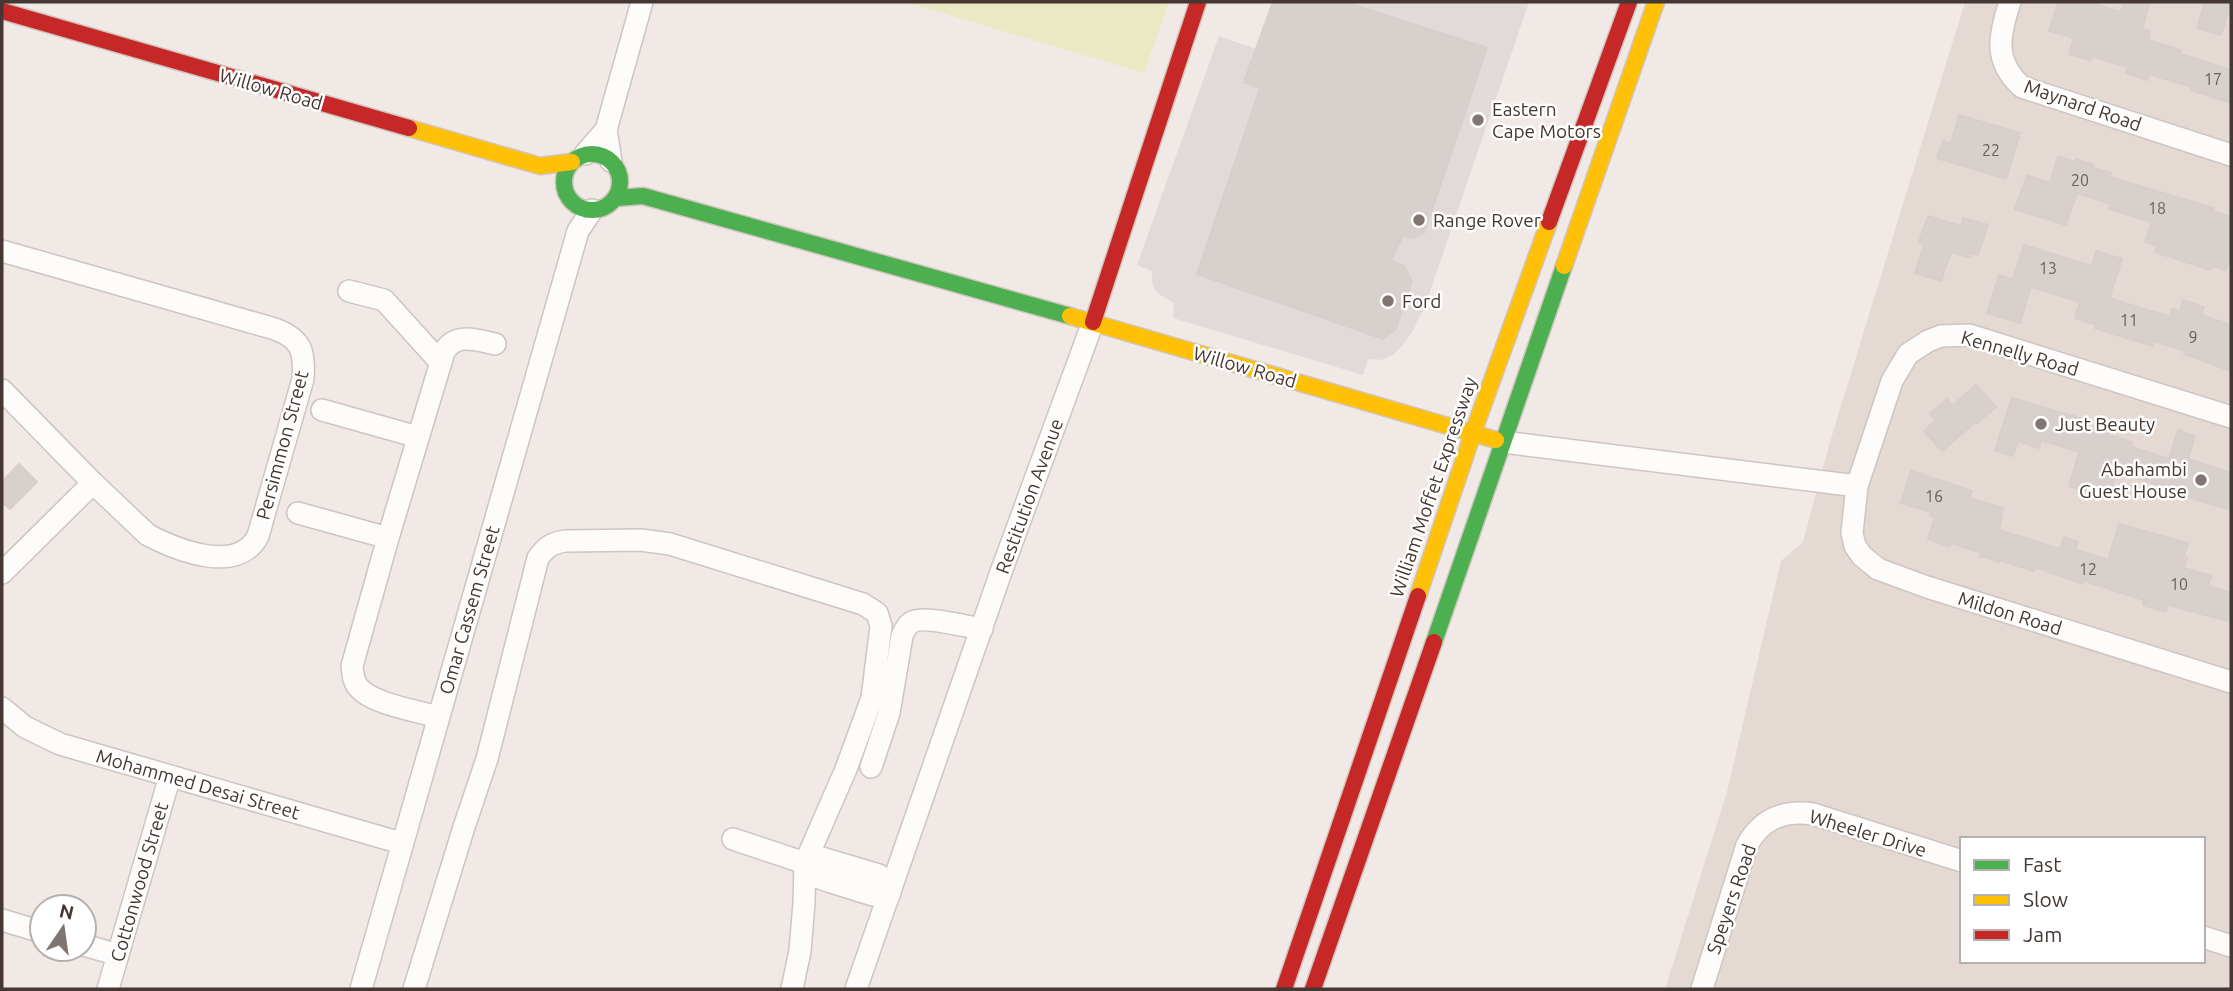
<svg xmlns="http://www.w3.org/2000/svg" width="2233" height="991" font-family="Ubuntu,sans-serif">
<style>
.residential{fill:#e4d9d3;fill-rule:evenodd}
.green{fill:#e9eac4}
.parking{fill:#e1dad8}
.building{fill:#d7d0cd;stroke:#d8cfcc;stroke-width:2}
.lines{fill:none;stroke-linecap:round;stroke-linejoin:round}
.street-casing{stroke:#ccc5c2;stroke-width:24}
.fast-casing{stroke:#d1c5be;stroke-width:19}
.slow-casing{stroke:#d1c5be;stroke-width:19}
.jam-casing{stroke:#d1c5be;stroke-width:19}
.street{stroke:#fdfcfb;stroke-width:21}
.fast{stroke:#4caf50;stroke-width:16}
.slow{stroke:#ffc107;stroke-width:16}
.jam{stroke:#c62828;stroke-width:16}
.poi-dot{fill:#817572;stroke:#fff;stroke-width:2.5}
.labels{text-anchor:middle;stroke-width:5;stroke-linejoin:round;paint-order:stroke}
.number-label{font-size:16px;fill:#6b5f5b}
.street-label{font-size:19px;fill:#453733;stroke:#fff}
.poi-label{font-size:19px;fill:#453733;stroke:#fff;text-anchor:start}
</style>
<rect width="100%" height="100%" fill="#f0e9e6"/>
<path class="residential" d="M 1965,2 L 2231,2 L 2231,989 L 1665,989 L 1727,792 L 1781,561 L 1803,542 L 1830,442 ZM 1962,839 L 2203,839 L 2203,961 L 1962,961 Z"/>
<path class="green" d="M 905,2 L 1169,2 L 1144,73 Z"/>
<path class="parking" d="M 1345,2 L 1529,2 L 1425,306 L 1412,332 L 1401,347 L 1393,355 L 1381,360 L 1368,359 L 1363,375 L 1173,318 L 1174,303 L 1157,293 L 1152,283 L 1152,271 L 1137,265 L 1219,36 L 1256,49 L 1244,82 L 1260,88 L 1197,274 L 1383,339 L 1397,329 L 1412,282 L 1391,261 L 1403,235 L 1413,238 L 1425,232 L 1487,48 Z"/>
<g class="building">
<path d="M 1273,2 L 1345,2 L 1487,48 L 1424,233 L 1413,238 L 1403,235 L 1391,261 L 1404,266 L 1412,281 L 1396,329 L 1383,339 L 1197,274 L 1260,88 L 1244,82 Z"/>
<path d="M 2058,2 L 2087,2 L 2121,12 L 2124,2 L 2150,2 L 2142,29 L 2150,31 L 2148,40 L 2181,50 L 2180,54 L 2231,70 L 2231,103 L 2191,90 L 2192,87 L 2149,74 L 2147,80 L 2126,73 L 2128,67 L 2092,56 L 2090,60 L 2069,54 L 2074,38 L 2049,31 Z"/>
<path d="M 2205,2 L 2231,2 L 2221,35 L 2197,28 Z"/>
<path d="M 1959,115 L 2020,133 L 2006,179 L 1937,158 L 1943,141 L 1951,143 Z"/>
<path d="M 2058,156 L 2075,162 L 2076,159 L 2094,165 L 2093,168 L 2111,173 L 2109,177 L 2214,208 L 2213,211 L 2231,217 L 2231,254 L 2226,270 L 2212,266 L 2210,270 L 2155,252 L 2157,246 L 2145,242 L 2152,222 L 2109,209 L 2111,204 L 2077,193 L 2066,225 L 2015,209 L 2027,175 L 2050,183 Z"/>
<path d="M 1928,216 L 1961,226 L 1963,218 L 1988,225 L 1978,255 L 1971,253 L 1970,258 L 1951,252 L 1941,281 L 1915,273 L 1924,244 L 1919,242 Z"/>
<path d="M 2024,245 L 2092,266 L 2096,251 L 2122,259 L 2109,298 L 2170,317 L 2172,309 L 2180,311 L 2183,300 L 2204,307 L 2201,315 L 2231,325 L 2231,371 L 2184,354 L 2185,351 L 2153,341 L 2152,346 L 2095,328 L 2096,325 L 2075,318 L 2080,302 L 2031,287 L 2020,323 L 1987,313 L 1999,275 L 2013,279 Z"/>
<path d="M 1976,385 L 1996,407 L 1976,424 L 1975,422 L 1942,451 L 1924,431 L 1936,420 L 1930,414 L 1947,399 L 1952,406 Z"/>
<path d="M 2012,398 L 2080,418 L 2078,425 L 2132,442 L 2131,447 L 2169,459 L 2178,430 L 2195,436 L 2188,459 L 2231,473 L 2231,510 L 2169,492 L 2171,489 L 2168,487 L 2116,473 L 2109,498 L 2069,486 L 2079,452 L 2041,440 L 2039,448 L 2018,441 L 2013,456 L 1995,450 Z"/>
<path d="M 19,464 L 37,482 L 10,509 L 2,502 L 2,482 Z"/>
<path d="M 1911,471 L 1972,491 L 1970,498 L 2003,508 L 1999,530 L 2060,549 L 2064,537 L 2078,542 L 2076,550 L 2108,560 L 2119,524 L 2188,543 L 2184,557 L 2187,558 L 2184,568 L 2211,576 L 2208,586 L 2231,593 L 2231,622 L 2168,605 L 2166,612 L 2143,605 L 2144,600 L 2084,581 L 2083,584 L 2035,567 L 2034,571 L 1999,560 L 1999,562 L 1980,556 L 1981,553 L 1951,543 L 1950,547 L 1928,539 L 1935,517 L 1930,516 L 1931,512 L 1901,503 Z"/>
</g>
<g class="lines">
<defs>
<g id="street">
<path d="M 2010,2 C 1999,35 1993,61 2022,87 L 2231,155"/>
<path d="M 606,130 L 611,161"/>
<path d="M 585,154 L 606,130 L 642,2"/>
<path d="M 2,251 L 275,329 C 302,339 305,352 303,379 L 258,536 C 238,575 177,550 148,535 L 93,483 L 2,390"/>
<path d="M 349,291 L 384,300 L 441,363"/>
<path d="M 322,410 L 418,437"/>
<path d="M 2231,417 L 1969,335 L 1941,336 L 1928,341 L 1908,354 L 1892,381 L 1857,486 L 1852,533 L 1855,546 L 1862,556 L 1878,569 L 1927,587 L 2231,682"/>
<path d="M 1503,442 L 1857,486"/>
<path d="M 298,513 L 388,538"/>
<path d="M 2,573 L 93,483"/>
<path d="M 2,708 L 25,727 L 60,744 L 401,843"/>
<path d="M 438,717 C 417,711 372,704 358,687 C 353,681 353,674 352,666 L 388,538 L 444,352 C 455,332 477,340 495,344"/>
<path d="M 871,767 L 889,713 L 902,636 C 904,631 907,625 912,622 C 924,615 967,627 982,629"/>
<path d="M 733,839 L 805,863 L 822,858 L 879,875 L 890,893 L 873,895 L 831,882 L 814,876 L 805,863"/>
<path d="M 2,920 L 42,932"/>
<path d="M 2203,937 L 2231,946"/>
<path d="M 84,945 L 118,955"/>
<path d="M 108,989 L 170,776"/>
<path d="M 361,989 L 578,231 L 592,210"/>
<path d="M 414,989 L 464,827 L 487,759 L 538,558 C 546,547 552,543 565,541 L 641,540 L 670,544 L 863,604 L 877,613 L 881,626 L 872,698 L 846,769 L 805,863 L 804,903 L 800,951 L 792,989"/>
<path d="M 856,989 L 1001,572 L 1093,322"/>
<path d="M 1702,989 L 1747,845 C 1762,818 1784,810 1813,814 L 1962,861"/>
</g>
<g id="fast">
<circle cx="592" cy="182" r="28"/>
<path d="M 616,198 L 643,196 L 1070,316"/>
<path d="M 1434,642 L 1564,266"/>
</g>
<g id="slow">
<path d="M 409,128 L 540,166 L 572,162"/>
<path d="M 1564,266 L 1656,2"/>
<path d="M 1070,316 L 1496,440"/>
<path d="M 1418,596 L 1473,433 L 1549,222"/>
</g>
<g id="jam">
<path d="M 2,11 L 409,128"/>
<path d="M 1549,222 L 1629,2"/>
<path d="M 1093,322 L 1198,2"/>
<path d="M 1284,989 L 1418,596"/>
<path d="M 1313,989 L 1434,642"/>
</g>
</defs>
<use href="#street" class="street-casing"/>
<use href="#fast" class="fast-casing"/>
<use href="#slow" class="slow-casing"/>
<use href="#jam" class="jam-casing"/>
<use href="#street" class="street"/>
<use href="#fast" class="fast"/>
<use href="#slow" class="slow"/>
<use href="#jam" class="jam"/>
</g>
<g class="poi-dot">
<circle cx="1478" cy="120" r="7"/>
<circle cx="1419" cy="220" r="7"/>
<circle cx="1388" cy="301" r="7"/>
<circle cx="2041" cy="424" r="7"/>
<circle cx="2201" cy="480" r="7"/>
</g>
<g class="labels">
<g class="number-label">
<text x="2213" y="85">17</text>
<text x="1991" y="156">22</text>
<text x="2080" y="186">20</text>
<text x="2157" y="214">18</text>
<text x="2048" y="274">13</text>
<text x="2129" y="326">11</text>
<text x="2193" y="343">9</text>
<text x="1934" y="502">16</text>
<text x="2088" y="575">12</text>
<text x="2179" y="590">10</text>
</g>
<g class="street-label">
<text transform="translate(271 89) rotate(16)" y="7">Willow Road</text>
<text transform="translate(2083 105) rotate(19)" y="7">Maynard Road</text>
<text transform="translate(2020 353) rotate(16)" y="7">Kennelly Road</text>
<text transform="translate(1245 367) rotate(16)" y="7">Willow Road</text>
<text transform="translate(282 445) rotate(-75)" y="7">Persimmon Street</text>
<text transform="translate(1433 487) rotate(-71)" y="7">William Moffet Expressway</text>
<text transform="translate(1029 496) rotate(-70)" y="7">Restitution Avenue</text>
<text transform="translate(469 610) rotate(-74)" y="7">Omar Cassem Street</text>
<text transform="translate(2010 613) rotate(17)" y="7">Mildon Road</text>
<text transform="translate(198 784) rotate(16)" y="7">Mohammed Desai Street</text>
<text transform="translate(1868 833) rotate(17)" y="7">Wheeler Drive</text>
<text transform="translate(139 882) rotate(-74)" y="7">Cottonwood Street</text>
<text transform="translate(1731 899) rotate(-71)" y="7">Speyers Road</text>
</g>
<g class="poi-label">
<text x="1492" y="116">Eastern<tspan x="1492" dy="22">Cape Motors</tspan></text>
<text x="1433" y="227">Range Rover</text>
<text x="1402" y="308">Ford</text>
<text x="2055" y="431">Just Beauty</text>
<text x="2187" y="476" text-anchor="end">Abahambi<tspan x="2187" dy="22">Guest House</tspan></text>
</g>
</g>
<rect width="2233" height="991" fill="none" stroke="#453733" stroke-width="7"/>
<rect x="1960" y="837" width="245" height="126" fill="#ffffff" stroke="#b5afad" stroke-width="2"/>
<rect x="1974" y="860" width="35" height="10" fill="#4caf50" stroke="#b5afad" stroke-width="2"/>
<text x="2023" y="872" font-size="21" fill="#453733">Fast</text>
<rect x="1974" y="895" width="35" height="10" fill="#ffc107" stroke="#b5afad" stroke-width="2"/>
<text x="2023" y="907" font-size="21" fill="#453733">Slow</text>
<rect x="1974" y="930" width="35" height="10" fill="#c62828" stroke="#b5afad" stroke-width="2"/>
<text x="2023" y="942" font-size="21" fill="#453733">Jam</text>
<g transform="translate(63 928) rotate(13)"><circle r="33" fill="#ffffff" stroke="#b5afad" stroke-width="2"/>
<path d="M0-5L12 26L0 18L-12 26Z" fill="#817572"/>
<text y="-10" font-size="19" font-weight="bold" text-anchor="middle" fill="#453733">N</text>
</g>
</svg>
